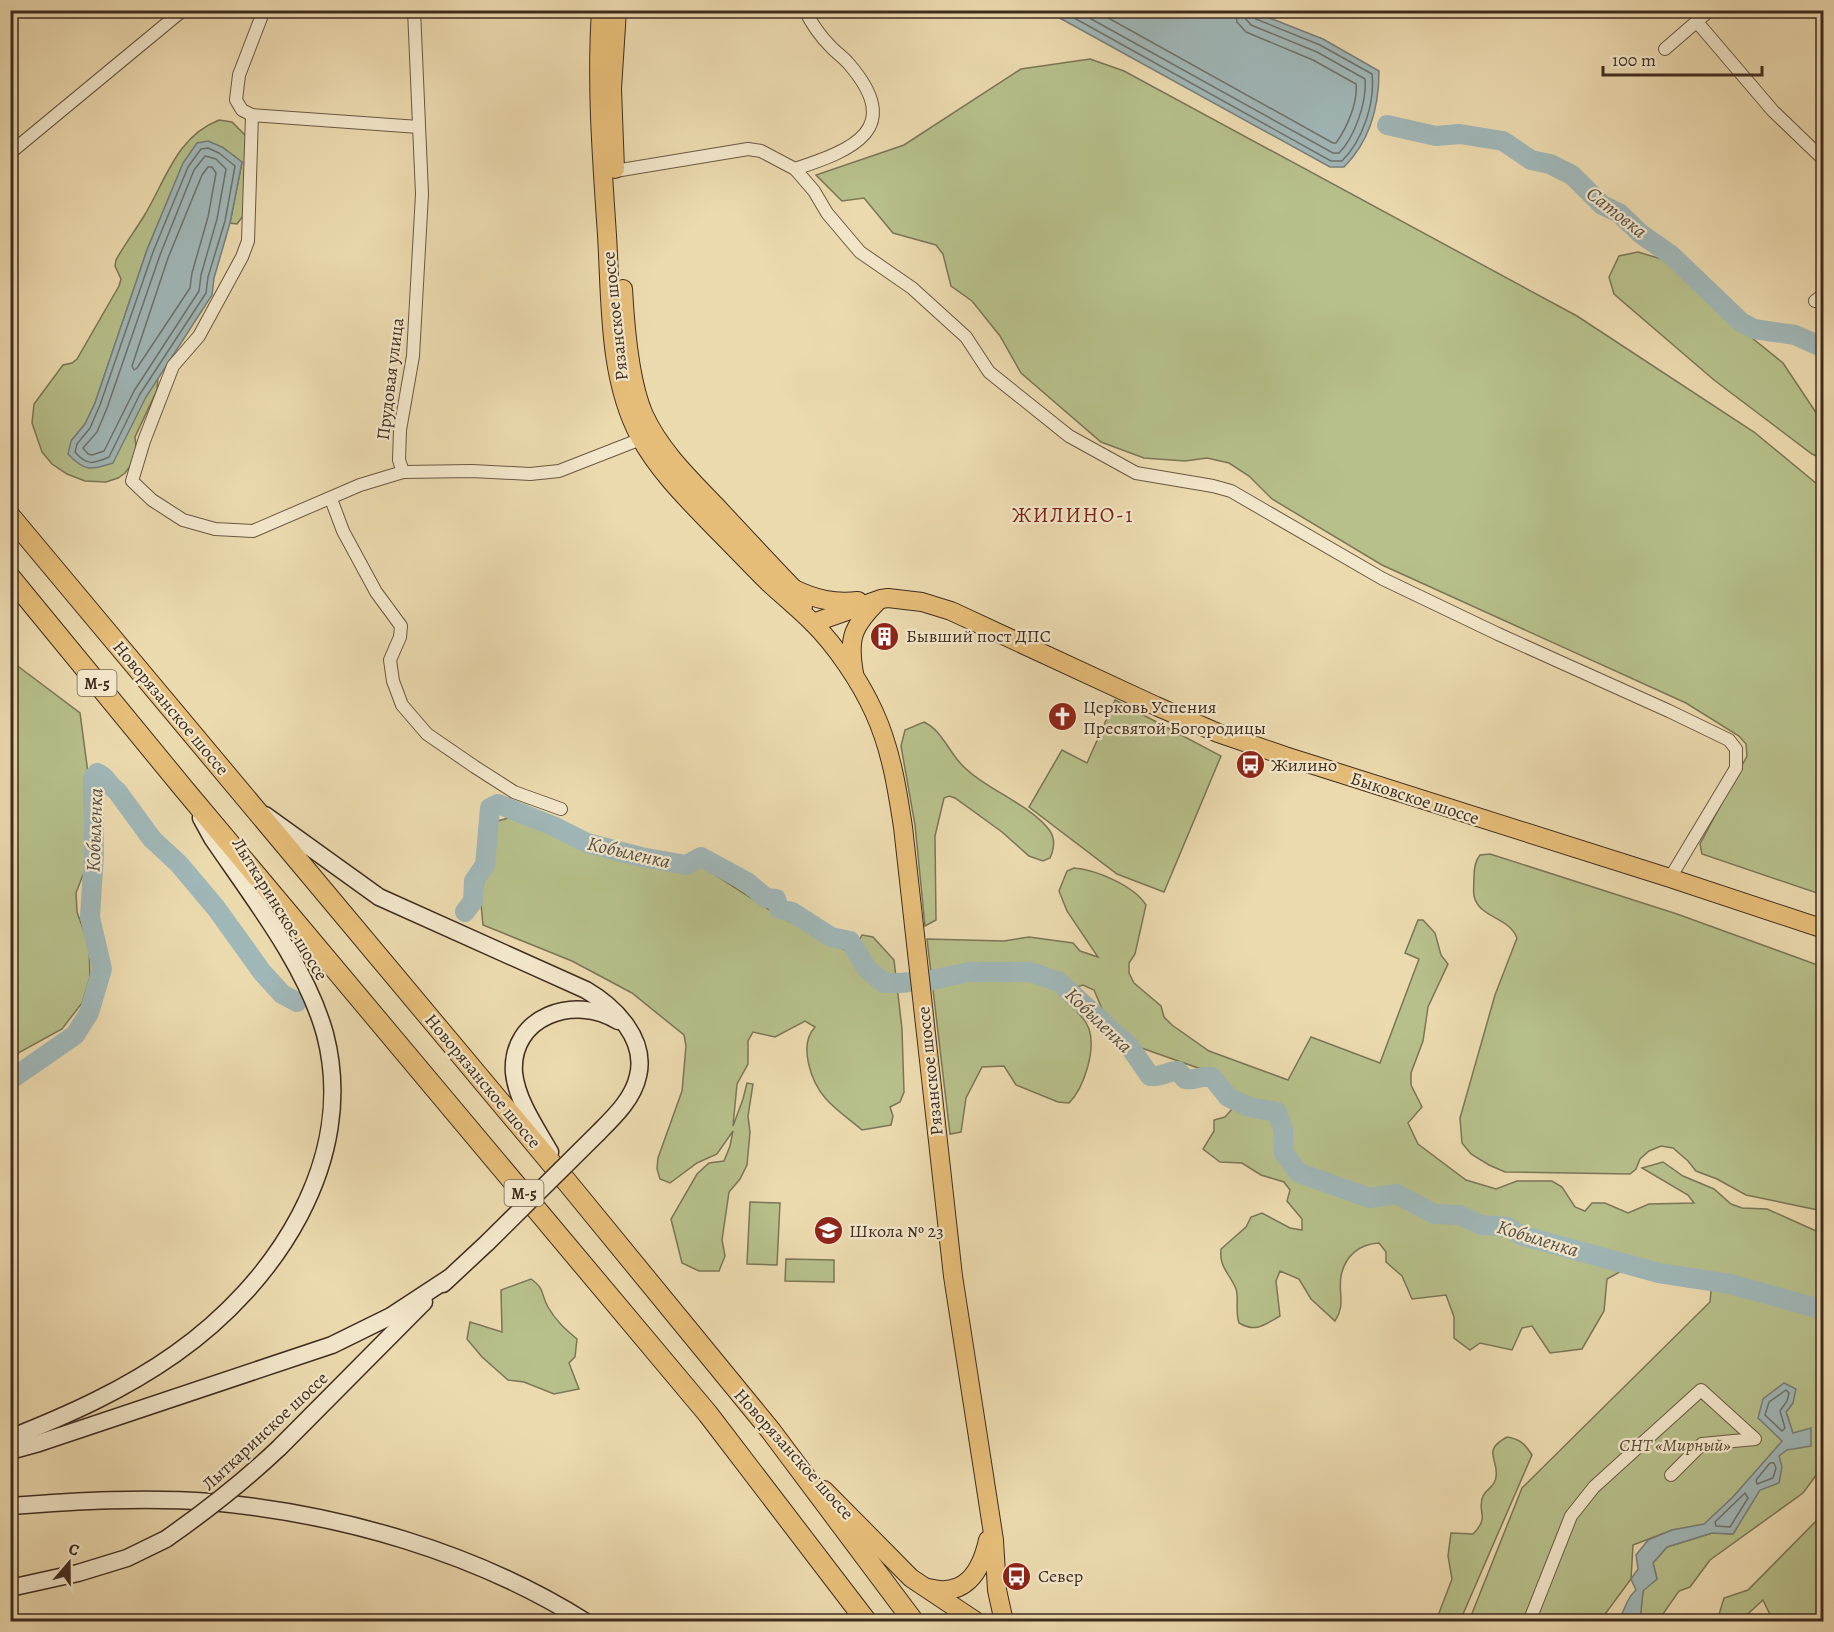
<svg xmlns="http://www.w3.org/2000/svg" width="1834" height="1632" font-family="Alegreya,serif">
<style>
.green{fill:#b7c08b;stroke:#7b7655;stroke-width:1.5}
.water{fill:#a0b7b8;stroke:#797f7b;stroke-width:1.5}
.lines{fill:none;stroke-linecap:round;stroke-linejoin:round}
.shore{stroke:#70726c;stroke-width:1.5}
.river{stroke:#a0b7b8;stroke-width:20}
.minor-casing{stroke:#6a5843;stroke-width:14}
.secondary-casing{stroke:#3f2c1f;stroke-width:19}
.primary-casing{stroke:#3f2c1f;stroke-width:20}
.trunk-casing{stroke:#3f2c1f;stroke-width:22}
.minor{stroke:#f3e7cb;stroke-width:12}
.secondary{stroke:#f3e7cb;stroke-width:16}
.primary{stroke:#e6bd78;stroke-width:18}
.trunk{stroke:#e6bd78;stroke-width:20}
.secondary-bridge-casing{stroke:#3f2c1f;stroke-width:19;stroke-linecap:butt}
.secondary-bridge{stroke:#f3e7cb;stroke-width:16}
.labels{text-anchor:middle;stroke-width:4.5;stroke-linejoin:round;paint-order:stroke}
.shield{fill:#f3e7cb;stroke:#756453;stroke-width:1.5}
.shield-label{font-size:16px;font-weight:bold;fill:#3f2c1f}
.street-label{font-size:18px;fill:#3f2c1f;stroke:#f3e7cb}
.poi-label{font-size:18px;fill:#3f2c1f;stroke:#f3e7cb;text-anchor:start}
.park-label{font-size:18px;font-style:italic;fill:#574a35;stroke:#f3e7cb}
.water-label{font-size:20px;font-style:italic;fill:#574f45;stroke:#f3e7cb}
.quarter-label{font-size:21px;letter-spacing:1.5px;fill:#7a1f14;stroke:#f3e7cb}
</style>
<rect width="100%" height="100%" fill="#ecdaaf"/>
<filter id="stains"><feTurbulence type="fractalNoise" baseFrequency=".00333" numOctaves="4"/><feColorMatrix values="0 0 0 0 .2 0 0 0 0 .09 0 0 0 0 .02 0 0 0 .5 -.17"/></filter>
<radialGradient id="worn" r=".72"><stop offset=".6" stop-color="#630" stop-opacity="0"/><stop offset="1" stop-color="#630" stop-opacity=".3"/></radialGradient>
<g class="green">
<path d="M 1090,59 L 1124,71 L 1577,316 L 1754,432 L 1823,489 L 1823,895 L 1702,854 L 1700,844 L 1747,756 L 1746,744 L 1739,736 L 1686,703 L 1382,565 L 1272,499 L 1249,476 L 1229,463 L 1207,458 L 1185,461 L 1144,458 L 1101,442 L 1021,373 L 1000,336 L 972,301 L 951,286 L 943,254 L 936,245 L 893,233 L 864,198 L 842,201 L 816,175 L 904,145 L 1021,69 Z"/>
<path d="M 219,120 L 232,122 L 246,136 L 246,212 L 237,224 L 230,223 L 242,162 L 222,147 L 183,164 L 147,250 L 95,403 L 85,424 L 71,441 L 146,397 L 158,377 L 157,390 L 135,437 L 137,457 L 125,473 L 118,478 L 106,482 L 85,481 L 67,474 L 52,464 L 42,452 L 32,423 L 34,404 L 63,365 L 72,363 L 77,359 L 119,286 L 121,279 L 115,266 L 116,260 C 124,245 135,231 144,216 C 166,180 176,137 219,120 Z"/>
<path d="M 1638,252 L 1668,261 L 1747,334 L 1783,363 L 1823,423 L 1823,459 L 1812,454 L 1714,380 L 1614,294 L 1609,277 L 1619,256 Z"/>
<path d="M 11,661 L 80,713 L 92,803 L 89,859 L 76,893 L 77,912 L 89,945 L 90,977 L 82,1003 L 62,1029 L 11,1057 Z"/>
<path d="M 1115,700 L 1221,756 L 1164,892 L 1117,874 L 1029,807 L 1062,750 L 1087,763 Z"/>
<path d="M 924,722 C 941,730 948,750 961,764 C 984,789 1032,805 1050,831 C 1056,840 1054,849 1050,858 L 1043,861 L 1029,856 L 1002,832 L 955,798 L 949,796 L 944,798 L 935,836 L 936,920 L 925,926 L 915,825 L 901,746 L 905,730 Z"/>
<path d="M 508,818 L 520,819 L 586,851 L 687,869 L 703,867 L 782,918 L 829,939 L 851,955 L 862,935 L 873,937 L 894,960 L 902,1029 L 904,1092 L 900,1102 L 890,1107 L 893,1116 L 891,1125 L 862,1130 C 850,1120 836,1110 826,1099 C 811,1082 798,1045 815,1027 L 805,1021 L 775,1037 L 753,1032 L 748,1041 L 748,1064 L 737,1084 L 733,1126 L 743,1099 L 747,1083 L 753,1084 L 748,1116 L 750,1132 L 747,1165 L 740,1179 L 729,1192 L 722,1240 L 725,1256 L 719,1271 L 699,1271 L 682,1263 L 671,1219 L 697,1174 L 709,1163 L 724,1161 L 730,1146 L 733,1131 L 717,1154 L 697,1163 L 670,1183 L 660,1179 L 657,1169 L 658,1158 L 682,1091 L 686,1046 L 684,1035 L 632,993 L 572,961 L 483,925 L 480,894 L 489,868 L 493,831 L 498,821 Z"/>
<path d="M 1490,854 L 1677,914 L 1823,967 L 1823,1211 L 1746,1195 L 1717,1179 L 1696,1171 L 1688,1161 L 1673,1148 L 1661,1146 L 1649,1151 L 1640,1159 L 1636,1169 L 1630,1174 L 1505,1172 L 1489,1165 L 1471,1154 L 1462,1143 L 1460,1118 L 1495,995 L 1517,938 C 1509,917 1479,918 1474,896 C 1473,890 1474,883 1474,877 C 1474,869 1475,861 1480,855 Z"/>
<path d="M 1074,868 C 1097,870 1134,886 1146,905 L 1135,954 L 1129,963 L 1129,973 L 1134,983 L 1161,1006 L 1164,1017 L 1172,1025 L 1209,1051 L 1288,1080 L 1311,1037 L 1380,1063 L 1419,959 L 1405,953 L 1418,920 L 1423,920 L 1435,933 L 1441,955 L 1448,964 L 1428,1007 L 1423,1041 L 1411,1073 L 1411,1085 L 1422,1107 L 1408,1123 L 1418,1144 L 1466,1180 L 1496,1189 L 1517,1181 L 1552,1181 L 1562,1187 L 1575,1207 L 1585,1211 L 1592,1203 L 1605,1203 L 1628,1213 L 1649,1204 L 1694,1203 L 1688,1195 L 1642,1168 L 1663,1162 L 1683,1176 L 1714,1189 L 1731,1204 L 1742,1208 L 1767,1209 L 1823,1234 L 1823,1466 L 1803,1493 L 1710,1560 L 1690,1587 L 1679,1591 L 1658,1621 L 1640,1621 L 1643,1590 L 1657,1579 L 1653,1563 L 1667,1547 L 1712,1533 L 1733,1534 L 1779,1456 C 1797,1442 1793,1431 1786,1412 L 1793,1403 L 1784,1383 L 1783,1441 L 1733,1497 L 1704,1525 L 1672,1530 L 1633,1545 L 1631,1579 L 1600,1621 L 1469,1621 L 1522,1488 L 1710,1302 L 1711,1291 L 1700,1273 L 1636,1263 L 1607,1279 L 1604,1311 L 1582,1349 L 1550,1353 L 1532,1326 L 1522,1328 L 1512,1350 L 1480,1343 L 1470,1350 L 1454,1338 L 1454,1317 L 1446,1295 L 1412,1299 L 1402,1276 L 1386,1262 L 1386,1252 L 1379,1243 C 1359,1244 1345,1256 1341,1276 C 1338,1294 1346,1304 1335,1321 L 1311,1299 L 1299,1279 L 1280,1271 L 1276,1281 L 1280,1316 C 1264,1325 1256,1333 1239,1323 C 1235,1312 1239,1297 1236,1289 C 1229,1272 1219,1268 1221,1249 L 1246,1227 L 1251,1217 L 1262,1213 L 1290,1228 L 1302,1230 L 1302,1219 L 1287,1201 L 1290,1190 L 1284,1182 L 1261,1175 L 1242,1163 L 1220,1162 L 1203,1149 L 1214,1131 L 1214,1120 L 1225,1117 L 1240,1100 L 1218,1075 L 1133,1045 L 1103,1011 L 1094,990 L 1083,985 L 1073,988 C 1069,1015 1083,1011 1089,1029 C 1096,1050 1084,1088 1069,1103 L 1058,1102 L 1016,1085 L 1004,1066 L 982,1067 L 966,1098 L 961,1132 L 950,1134 L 927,939 L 1004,941 L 1029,937 L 1073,943 L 1080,951 L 1098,957 L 1067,911 L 1059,891 L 1067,871 Z"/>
<path d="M 750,1202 L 780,1203 L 777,1265 L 747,1264 Z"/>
<path d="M 786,1259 L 834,1260 L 834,1282 L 785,1281 Z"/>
<path d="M 531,1279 C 546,1290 540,1293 548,1307 C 556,1321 565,1329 577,1339 L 575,1357 L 569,1363 L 579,1389 L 554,1394 L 524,1382 L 508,1380 L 482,1357 L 467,1339 L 470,1322 L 502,1332 L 501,1290 Z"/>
<path d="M 1507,1437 C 1520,1439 1525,1444 1532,1455 L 1460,1621 L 1436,1621 L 1452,1579 L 1448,1556 L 1451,1533 L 1473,1534 C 1491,1516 1476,1512 1483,1496 C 1487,1488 1495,1487 1496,1477 C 1499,1459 1481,1451 1507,1437 Z"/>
<path d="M 1823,1514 L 1823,1621 L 1773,1621 L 1763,1600 L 1740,1621 L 1717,1621 L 1724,1598 L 1748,1590 Z"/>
</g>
<g class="water">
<path d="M 1047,11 L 1252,11 L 1323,39 L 1379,71 C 1379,107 1370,141 1344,167 L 1330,167 Z"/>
<path d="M 208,141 L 222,147 L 242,162 L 230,223 L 214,278 L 212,295 L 146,397 L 113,463 C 90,470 85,472 68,454 L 71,441 L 85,424 L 95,403 L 147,250 L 183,163 L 197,143 Z"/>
<path d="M 1784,1383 L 1796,1389 L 1793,1403 L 1786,1412 L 1793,1433 L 1811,1428 L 1811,1446 L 1787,1450 L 1779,1456 L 1782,1467 L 1779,1483 L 1760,1490 L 1733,1534 L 1712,1533 L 1667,1547 L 1653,1563 L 1657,1579 L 1643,1591 L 1640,1621 L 1617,1621 C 1626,1611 1625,1599 1636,1590 L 1631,1579 L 1638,1569 L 1636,1555 L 1648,1540 L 1672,1530 L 1704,1524 L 1733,1497 L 1782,1441 L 1758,1418 L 1763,1399 Z"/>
</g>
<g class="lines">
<g class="shore">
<path d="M 1060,10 L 1331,161 L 1342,161 C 1363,140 1375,103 1372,74 L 1320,45 L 1256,19 L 1252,15 L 1252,10"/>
<path d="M 1075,10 L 1333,153 L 1339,153 C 1355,137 1367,101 1365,79 L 1317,52 L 1251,25 L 1245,18 L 1244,10"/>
<path d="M 1094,10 L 1333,143 L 1336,143 C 1347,128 1358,102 1356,84 L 1313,60 L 1246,32 L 1237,22 L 1235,10"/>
<path d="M 208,148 L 219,153 L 235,166 L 225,221 L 208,277 L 206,293 L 140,394 L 109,457 C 93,464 87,466 75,452 L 77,444 L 90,428 L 100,405 L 153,252 L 188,167 L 201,149 Z"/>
<path d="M 205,156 L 216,159 L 226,169 L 217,219 L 201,275 L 199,291 L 134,391 L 104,451 L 92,455 L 88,454 L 83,448 L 97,432 L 107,408 L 160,255 L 194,170 Z"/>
<path d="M 208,167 L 212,167 L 216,173 L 208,217 L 192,273 L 190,288 L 137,368 L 134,370 L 132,366 L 168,258 L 202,175 Z"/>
<path d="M 1786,1390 L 1789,1393 L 1787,1401 L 1780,1411 L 1785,1428 L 1782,1431 L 1765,1415 L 1769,1402 Z"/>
<path d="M 1770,1463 L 1774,1463 L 1776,1468 L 1773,1478 L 1757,1484 L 1756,1480 Z"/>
<path d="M 1745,1493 L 1748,1498 L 1730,1527 L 1716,1526 L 1715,1522 Z"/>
</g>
<g class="river">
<path d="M 1387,125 L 1436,136 L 1460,134 L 1503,141 L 1531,160 L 1550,164 L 1572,175 L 1602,205 L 1619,213 L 1641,234 L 1671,255 L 1741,322 L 1754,329 L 1795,335 L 1824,348"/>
<path d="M 465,912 L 473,901 L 474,881 L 485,865 L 490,808 L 498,804 L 553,826 L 587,843 L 641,857 L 686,865 L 701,857 L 747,882 L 766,898 L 776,899 L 779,909 L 792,912 L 831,937 L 850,941 L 867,969 L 884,983 L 900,983 L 932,980 L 969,972 L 1031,972 L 1059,982 L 1130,1047 L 1150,1076 C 1160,1078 1167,1071 1178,1071 L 1185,1079 C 1195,1081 1200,1075 1212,1077 L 1228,1097 L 1249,1107 L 1277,1112 L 1283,1129 L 1284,1153 L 1299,1173 L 1370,1198 L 1397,1194 L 1434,1214 L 1460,1215 L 1481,1225 L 1508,1227 L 1520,1235 L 1659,1273 L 1730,1284 L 1824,1310"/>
<path d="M 10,1080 L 75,1035 L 89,1013 L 102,969 L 90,917 L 94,854 L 93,785 L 93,778 L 97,773 C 105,775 109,786 117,791 L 152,839 L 179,864 L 216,908 L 262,972 L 282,994 L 297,1002"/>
</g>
<defs>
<g id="minor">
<path d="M 264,10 L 239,75 L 236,100 L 242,110 L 252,115 L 419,127"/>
<path d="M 1697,22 L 1773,111 L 1824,160"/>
<path d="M 1665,49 L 1710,10"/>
<path d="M 252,115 L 248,241 L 242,257 L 199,336 L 173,366 L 144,441 L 132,481 L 152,500 L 183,520 L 215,529 L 253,531 L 360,485 L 403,472 L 472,471 L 530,474 L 559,471 L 641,439"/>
<path d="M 10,153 L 183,10"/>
<path d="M 795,169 C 853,150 905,129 849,64 C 844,58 838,54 832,48 C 821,37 812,25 805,10"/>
<path d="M 615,171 L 748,149 L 761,151 L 795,169 L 814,191 L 827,213 L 860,252 L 912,288 L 966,337 L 989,372 L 1069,436 L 1136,473 L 1213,486 L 1231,491 L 1383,579 L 1498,634 L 1669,711 L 1729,740 L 1736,749 L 1736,768 L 1670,878"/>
<path d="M 1815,301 L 1824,294"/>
<path d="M 403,472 L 399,460 L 400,430 L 413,356 L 422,194 L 414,10"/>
<path d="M 331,499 L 343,531 L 376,592 L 401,626 L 400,637 L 390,660 L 393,681 L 402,705 L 427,734 L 475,767 L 514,792 L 561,809"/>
<path d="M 1529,1622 L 1571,1516 L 1594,1487 L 1701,1390 L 1755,1439 L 1702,1444 L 1671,1475"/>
</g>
<g id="secondary">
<path d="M 265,815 L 379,897 L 586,990 C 615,1007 647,1039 638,1076 C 633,1099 614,1117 598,1133"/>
<path d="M 550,1152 C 537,1129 517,1101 514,1073 C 510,1016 575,994 618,1021"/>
<path d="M 443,1284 L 488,1242"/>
<path d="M 10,1438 C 68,1415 124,1390 175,1354 C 275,1284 358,1160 325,1034 C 306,965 252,897 212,838 L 201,818"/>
<path d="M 279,1448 L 424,1302"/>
<path d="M 10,1451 L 39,1443 L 332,1345 L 391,1316 L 449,1278"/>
<path d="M 10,1506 C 77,1501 144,1497 211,1502 C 341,1514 475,1552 586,1622"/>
<path d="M 10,1588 L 78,1573 L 127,1558 L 166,1539"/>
</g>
<g id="primary">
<path d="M 601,10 C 596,86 602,160 607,235 C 611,301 608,378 640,437 C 659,472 689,501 716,529 C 733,546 750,564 768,582 C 782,595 798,608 812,622 C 836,646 860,681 874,712 C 891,749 897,788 903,827 L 953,1276 L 994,1540 L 997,1590 L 1004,1622"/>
<path d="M 615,169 L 612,89 L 617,10"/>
<path d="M 623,289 C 625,326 629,381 644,415 C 660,450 689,478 715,505 C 741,533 767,561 794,589 L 803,606"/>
<path d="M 794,589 C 815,599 834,604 858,601"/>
<path d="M 813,623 L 881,599 L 888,598 L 922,602 L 951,611 L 1156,706 L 1218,733 L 1285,756 L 1670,878 L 1824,929"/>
<path d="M 854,673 C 848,639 852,627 877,602"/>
<path d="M 824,1490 L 911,1578 L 977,1622"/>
<path d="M 928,1588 C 965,1598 981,1572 988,1540"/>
</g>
<g id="trunk">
<path d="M 10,516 L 567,1182 L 771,1431 L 914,1622"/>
<path d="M 10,577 L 184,789 L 708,1414 L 867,1622"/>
</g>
</defs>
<use href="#minor" class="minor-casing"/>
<use href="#secondary" class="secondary-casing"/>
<use href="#primary" class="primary-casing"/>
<use href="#trunk" class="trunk-casing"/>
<use href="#minor" class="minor"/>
<use href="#secondary" class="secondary"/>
<use href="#primary" class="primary"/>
<use href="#trunk" class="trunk"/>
<defs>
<g id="secondary-bridge">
<path d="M 488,1242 L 598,1133"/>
<path d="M 166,1539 C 206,1511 243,1482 279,1448"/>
</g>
</defs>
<use href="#secondary-bridge" class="secondary-bridge-casing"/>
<use href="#secondary-bridge" class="secondary-bridge"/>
</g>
<defs>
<symbol id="building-disc" viewBox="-11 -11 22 22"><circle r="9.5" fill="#8f2418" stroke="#f3e7cb"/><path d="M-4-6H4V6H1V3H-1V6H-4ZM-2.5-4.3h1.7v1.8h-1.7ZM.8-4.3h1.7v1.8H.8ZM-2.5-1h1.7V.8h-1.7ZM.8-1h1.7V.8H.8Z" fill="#fff"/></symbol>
<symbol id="church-disc" viewBox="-11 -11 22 22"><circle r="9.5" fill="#8f2418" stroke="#f3e7cb"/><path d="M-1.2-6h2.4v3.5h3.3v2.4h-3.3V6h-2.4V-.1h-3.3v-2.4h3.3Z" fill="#fff"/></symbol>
<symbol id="bus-disc" viewBox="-11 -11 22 22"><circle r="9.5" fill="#8f2418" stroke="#f3e7cb"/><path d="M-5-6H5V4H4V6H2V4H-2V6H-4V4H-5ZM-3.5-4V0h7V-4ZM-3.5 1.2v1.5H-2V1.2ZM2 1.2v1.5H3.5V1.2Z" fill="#fff"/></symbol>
<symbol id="school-disc" viewBox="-11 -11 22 22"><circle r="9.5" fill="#8f2418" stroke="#f3e7cb"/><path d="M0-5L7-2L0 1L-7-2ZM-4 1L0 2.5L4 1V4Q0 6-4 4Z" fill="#fff"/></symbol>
</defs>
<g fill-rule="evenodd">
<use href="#building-disc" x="868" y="620" width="33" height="33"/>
<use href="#church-disc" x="1046" y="700" width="33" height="33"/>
<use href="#bus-disc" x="1234" y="748" width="33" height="33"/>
<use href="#school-disc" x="812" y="1214" width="33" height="33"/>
<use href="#bus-disc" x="1000" y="1560" width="33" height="33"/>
</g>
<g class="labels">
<g class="shield">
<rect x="77.5" y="670" width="39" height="26" rx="4.5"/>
<rect x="504.5" y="1180" width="39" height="26" rx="4.5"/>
</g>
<g class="shield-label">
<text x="97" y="689">М-5</text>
<text x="524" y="1199">М-5</text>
</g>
<g class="street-label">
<text transform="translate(615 316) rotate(-96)" y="6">Рязанское шоссе</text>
<text transform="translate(390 379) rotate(-83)" y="6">Прудовая улица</text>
<text transform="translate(171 708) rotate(50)" y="6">Новорязанское шоссе</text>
<text transform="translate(1415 798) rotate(18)" y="6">Быковское шоссе</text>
<text transform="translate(280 909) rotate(58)" y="6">Лыткаринское шоссе</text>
<text transform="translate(930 1071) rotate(-96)" y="6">Рязанское шоссе</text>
<text transform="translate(483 1081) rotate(50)" y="6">Новорязанское шоссе</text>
<text transform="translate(265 1431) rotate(-43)" y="6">Лыткаринское шоссе</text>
<text transform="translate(794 1454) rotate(48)" y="6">Новорязанское шоссе</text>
</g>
<g class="poi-label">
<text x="906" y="642">Бывший пост ДПС</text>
<text x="1083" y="713">Церковь Успения<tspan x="1083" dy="21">Пресвятой Богородицы</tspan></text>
<text x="1271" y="771">Жилино</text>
<text x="849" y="1237">Школа № 23</text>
<text x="1038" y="1582">Север</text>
</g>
<g class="park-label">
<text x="1675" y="1451">СНТ «Мирный»</text>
</g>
<g class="water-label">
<text transform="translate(1617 212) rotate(38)" y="7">Сатовка</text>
<text transform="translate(94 830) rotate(-88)" y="7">Кобыленка</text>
<text transform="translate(629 852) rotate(13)" y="7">Кобыленка</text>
<text transform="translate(1099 1020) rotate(44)" y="7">Кобыленка</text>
<text transform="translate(1538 1238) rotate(17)" y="7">Кобыленка</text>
</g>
<g class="quarter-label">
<text x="1073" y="522">ЖИЛИНО-1</text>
</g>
</g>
<rect width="1834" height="1632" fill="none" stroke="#ecdaaf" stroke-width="36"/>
<rect x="12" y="12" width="1810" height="1608" fill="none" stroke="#3f2c1f" stroke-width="3"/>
<rect x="18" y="18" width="1798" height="1596" fill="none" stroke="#3f2c1f" stroke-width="1.5"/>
<g transform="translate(69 1563) rotate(20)" stroke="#f3e7cb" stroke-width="4.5" paint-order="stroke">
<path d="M0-4.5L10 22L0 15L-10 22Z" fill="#3f2c1f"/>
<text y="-9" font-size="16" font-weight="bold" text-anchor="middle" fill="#3f2c1f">С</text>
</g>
<path d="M1603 66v9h159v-9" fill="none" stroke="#3f2c1f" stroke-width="3"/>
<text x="1612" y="66" font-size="18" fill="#3f2c1f" stroke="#f3e7cb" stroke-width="4.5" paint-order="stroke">100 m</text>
<rect width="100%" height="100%" filter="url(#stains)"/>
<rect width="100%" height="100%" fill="url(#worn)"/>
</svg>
